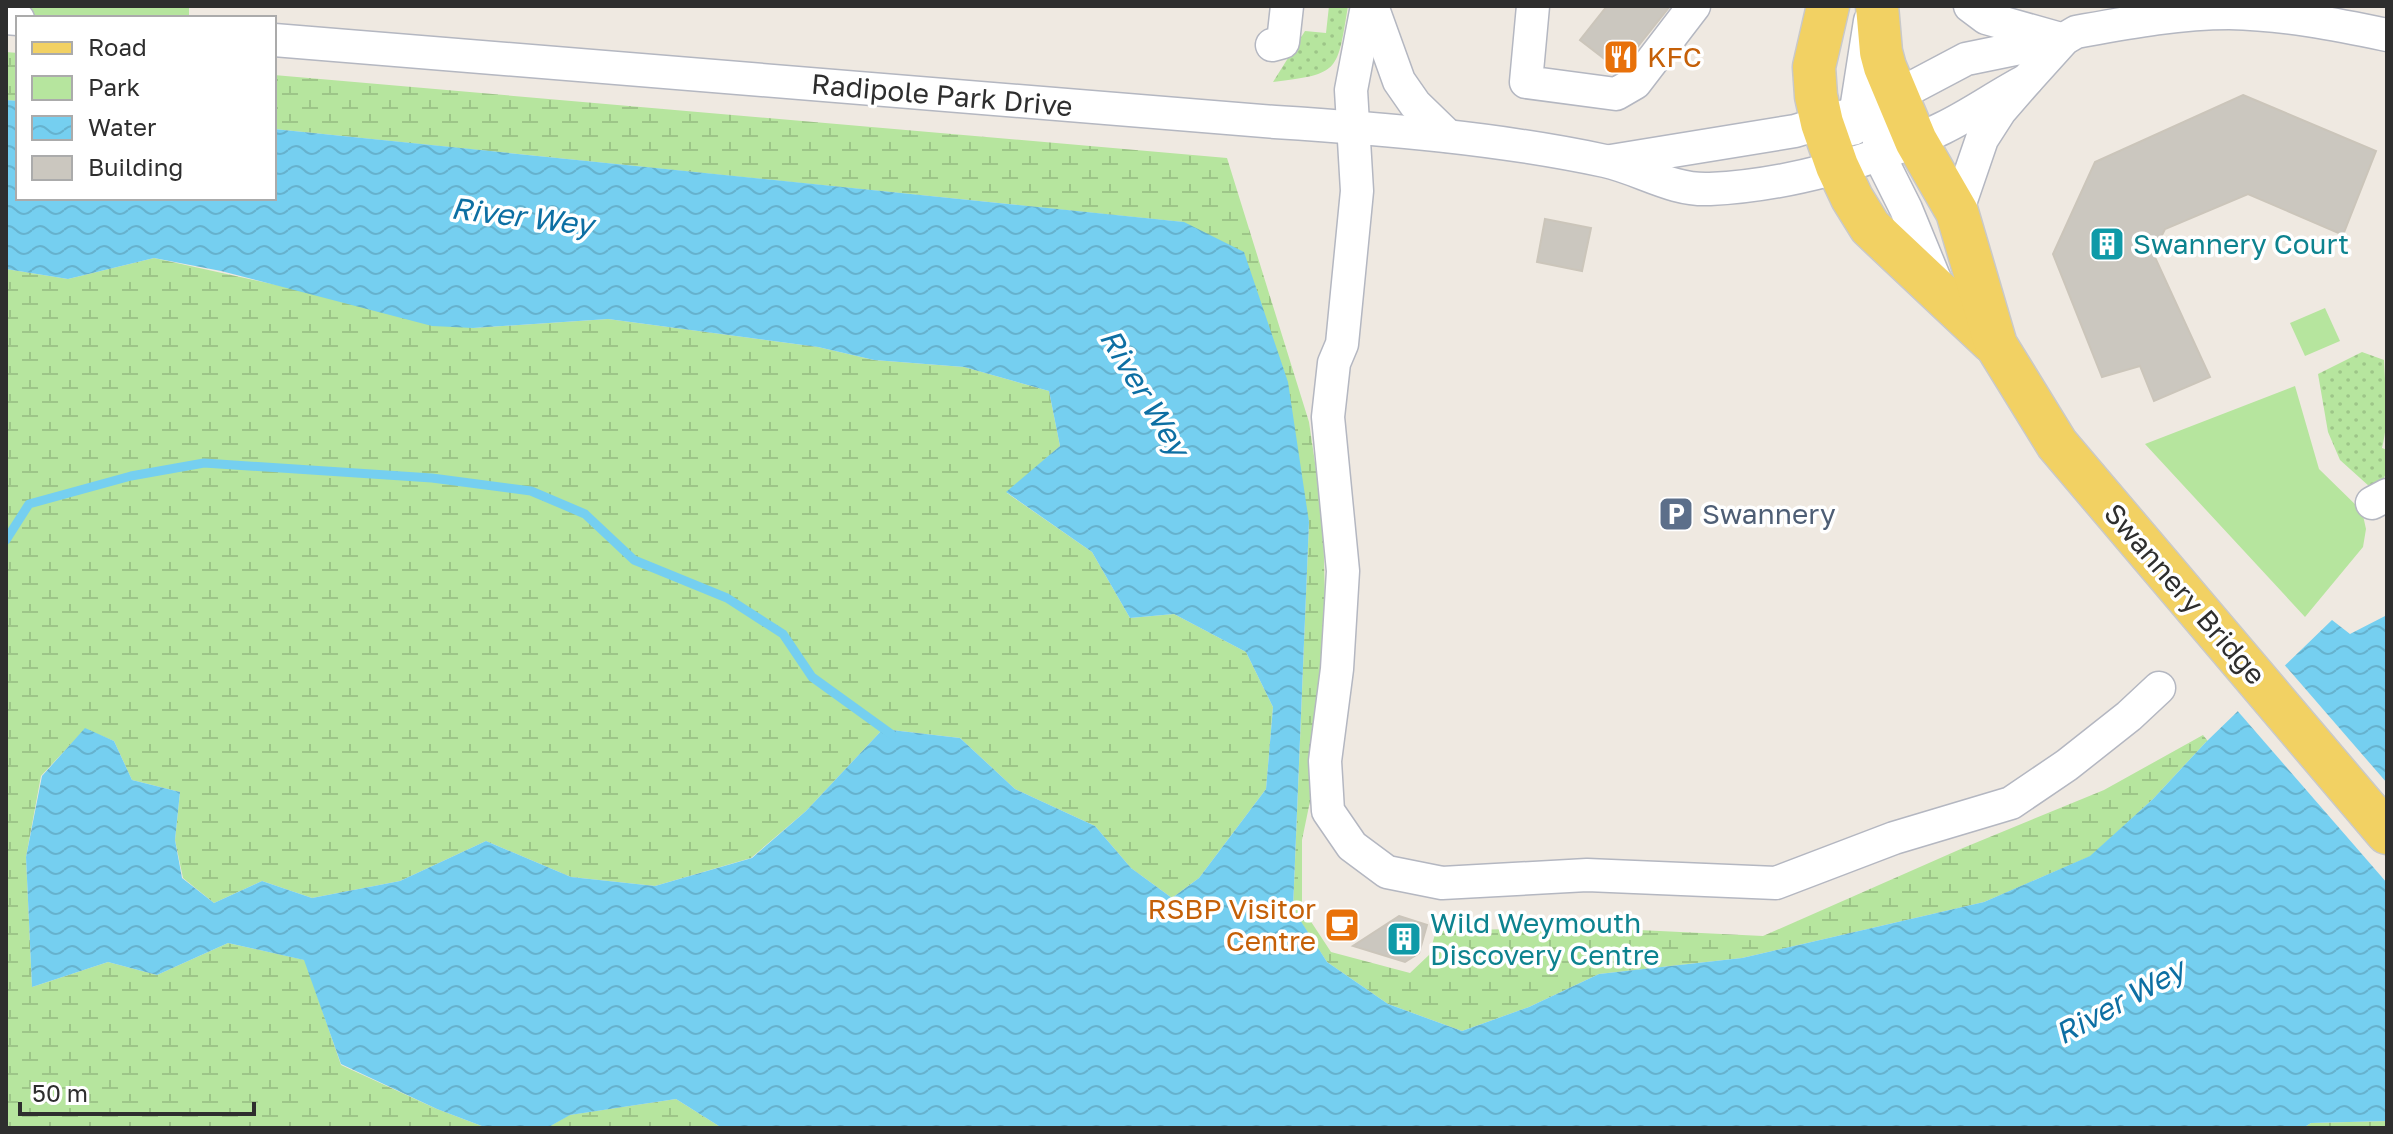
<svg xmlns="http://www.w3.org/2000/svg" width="2393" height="1134" font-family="'Golos Text',sans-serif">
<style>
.grass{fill:url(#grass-dots)}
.wetland{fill:url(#wetland-marsh)}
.park{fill:#b6e59e}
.water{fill:url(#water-waves)}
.pier{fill:#efe9e1}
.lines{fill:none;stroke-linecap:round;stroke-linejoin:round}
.stream{stroke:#75cff0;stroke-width:9}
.building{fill:#cbc7bf;stroke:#cbc5ba;stroke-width:2}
.minor-casing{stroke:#b4b7c1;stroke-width:35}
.major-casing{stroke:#c9c9c9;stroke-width:45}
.minor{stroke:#fff;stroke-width:32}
.major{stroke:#f2d163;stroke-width:42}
.labels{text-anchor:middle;stroke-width:7;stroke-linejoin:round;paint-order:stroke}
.food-label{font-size:28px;fill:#c56008;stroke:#fff;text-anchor:start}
.street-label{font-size:28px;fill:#2e2e2e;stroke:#fff}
.culture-label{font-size:28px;fill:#0d838f;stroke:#fff;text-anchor:start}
.service-label{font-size:28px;fill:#4e5e75;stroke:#fff;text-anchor:start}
.water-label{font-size:30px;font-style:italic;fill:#0d6fa3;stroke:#fff}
</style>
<defs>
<pattern id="grass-dots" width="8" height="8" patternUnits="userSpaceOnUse" patternTransform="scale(2)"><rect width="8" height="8" fill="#b6e59e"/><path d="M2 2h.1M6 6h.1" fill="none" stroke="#9dc588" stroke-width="1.8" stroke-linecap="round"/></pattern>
<pattern id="wetland-marsh" width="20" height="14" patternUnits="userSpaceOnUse" patternTransform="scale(2)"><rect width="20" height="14" fill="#b6e59e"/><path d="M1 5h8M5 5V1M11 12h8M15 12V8" fill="none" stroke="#9dc588"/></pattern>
<pattern id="water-waves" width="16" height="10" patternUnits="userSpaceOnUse" patternTransform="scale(2)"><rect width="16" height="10" fill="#75cff0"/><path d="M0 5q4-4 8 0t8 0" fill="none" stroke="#66b2ce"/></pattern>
</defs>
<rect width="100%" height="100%" fill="#efe9e1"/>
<g class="grass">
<path d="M 1329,6 L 1348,6 C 1337,71 1341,74 1273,82 L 1305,31 L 1326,33 Z"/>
<path d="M 2362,352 L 2384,360 C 2385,390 2390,418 2382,448 L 2387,450 C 2387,468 2390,481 2370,487 L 2340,460 L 2328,432 L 2318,374 Z"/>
</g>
<g class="wetland">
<path d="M 6,52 L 18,53 L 18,101 L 6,100 Z"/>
<path d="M 274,75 L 1227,158 L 1309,422 L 1323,517 L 1325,602 L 1314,782 L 1302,840 L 1302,908 L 1331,952 L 1410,973 L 1429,955 L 1436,931 L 1577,927 L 1763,936 L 1963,848 L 2104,790 L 2203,735 L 2387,964 L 2206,742 L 2153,799 L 2091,856 L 1984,902 L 1742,958 L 1599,974 L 1529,1007 L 1462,1031 L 1388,1004 L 1327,962 L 1293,910 L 1309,522 L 1183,222 L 274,129 Z"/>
<path d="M 154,258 L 473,328 L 608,319 L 818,347 L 874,360 L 964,367 L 1049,391 L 1060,446 L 1007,493 L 1092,552 L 1130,618 L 1174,614 L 1246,652 L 1273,707 L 1266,789 L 1199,878 L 1172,898 L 1131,868 L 1095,826 L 1015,789 L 960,738 L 883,729 L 806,811 L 751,858 L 655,886 L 571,877 L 486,841 L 400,881 L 312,898 L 262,881 L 214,903 L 183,878 L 175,840 L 180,792 L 132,780 L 114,741 L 85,729 L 41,776 L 26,857 L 32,987 L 108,962 L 157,975 L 228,943 L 305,960 L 341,1065 L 437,1109 L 487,1128 L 6,1128 L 6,269 L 68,279 Z"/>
<path d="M 676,1099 L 722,1128 L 547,1128 L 569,1115 Z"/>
<path d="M 2387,1121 L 2387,1128 L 2303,1128 L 2311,1123 Z"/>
</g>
<g class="park">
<path d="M 6,6 L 189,6 L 189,18 L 24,18 Z"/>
<path d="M 2325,308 L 2340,341 L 2305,356 L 2290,323 Z"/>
<path d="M 2295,386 L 2319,469 L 2362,511 L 2366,529 L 2363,547 L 2305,617 L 2145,444 Z"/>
</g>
<path class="water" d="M 6,100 L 18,101 L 18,198 L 274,198 L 274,129 L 1184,222 L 1244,252 L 1288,382 L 1309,522 L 1293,909 L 1327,962 L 1388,1004 L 1462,1031 L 1529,1007 L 1599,974 L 1742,958 L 1984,902 L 2090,856 L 2153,799 L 2206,742 L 2332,620 L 2350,634 L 2387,615 L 2387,1121 L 2311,1123 L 2303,1128 L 722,1128 L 676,1099 L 570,1115 L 547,1128 L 487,1128 L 437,1109 L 341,1064 L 304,960 L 228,943 L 157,975 L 108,962 L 32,987 L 26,857 L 42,776 L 85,728 L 114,741 L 132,780 L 180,792 L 175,840 L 182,878 L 214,903 L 262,881 L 312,898 L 400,881 L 486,841 L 571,877 L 655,886 L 752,858 L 806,811 L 883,729 L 960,738 L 1015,789 L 1095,826 L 1131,868 L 1172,898 L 1199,878 L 1266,789 L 1273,707 L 1246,652 L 1174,614 L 1130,618 L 1092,552 L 1006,492 L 1060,446 L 1049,391 L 964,367 L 874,360 L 818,347 L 608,319 L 473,328 L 432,326 L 221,271 L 154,258 L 68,279 L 6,269 Z"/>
<path class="pier" d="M 2282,662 L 2387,783 L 2387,883 L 2235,708 Z"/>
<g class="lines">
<path class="stream" d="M 6,540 L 29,504 L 131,476 L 204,463 L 432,478 L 531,491 L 585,514 L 634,560 L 727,598 L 783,634 L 812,677 L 891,734"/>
</g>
<g class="building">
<path d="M 1607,6 L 1670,6 L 1619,70 L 1580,40 Z"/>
<path d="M 2243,95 L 2376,151 L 2343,235 L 2248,194 L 2165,229 L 2153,253 L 2210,377 L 2154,401 L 2140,366 L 2102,377 L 2053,254 L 2095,162 Z"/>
<path d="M 1545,219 L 1591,228 L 1582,271 L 1537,262 Z"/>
<path d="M 1399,916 L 1427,925 L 1419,953 L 1405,962 L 1353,946 Z"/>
</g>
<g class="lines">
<defs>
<g id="minor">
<path d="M 1367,6 L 1351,90 L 1357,191 L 1342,344 L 1334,363 L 1328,417 L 1343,571 L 1337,669 L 1325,761 L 1328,811 L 1352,846 L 1387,872 L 1442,883 L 1587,875 L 1776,883 L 1894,838 L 2011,803 L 2067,765 L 2129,716 L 2159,688"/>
<path d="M 1372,6 L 1399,81 L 1415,104 L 1448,136"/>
<path d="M 1533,6 L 1526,82 L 1616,94 L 1635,83 L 1694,6"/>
<path d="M 1970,6 L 1986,18 L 2057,38"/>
<path d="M 6,18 L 18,19"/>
<path d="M 274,40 L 1275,122 C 1385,129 1497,138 1605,161 C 1641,169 1672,191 1710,189 C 1783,186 1877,161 1943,128 C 1972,114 1998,95 2027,80"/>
<path d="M 1272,45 L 1283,42 L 1287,6"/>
<path d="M 1896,96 L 1879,136 L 1879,155 L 1906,209 L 1938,287"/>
<path d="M 1853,129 L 1870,21"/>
<path d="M 1611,161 L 1795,131 L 1855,113 L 1896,96 L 1966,59 L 2064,39"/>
<path d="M 1957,212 L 1982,139 L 2000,111 L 2027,80 L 2064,39 L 2076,32 C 2126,23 2178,13 2229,13 C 2282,14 2335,24 2387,35"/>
<path d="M 2372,503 L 2387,495"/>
</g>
<g id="major">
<path d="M 1828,6 L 1814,67 L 1816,96 L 1822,123 L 1837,166 L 1852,198 L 1870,227 L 1992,342"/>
<path d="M 1877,6 L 1881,52 L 1885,67 L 1916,141 L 1957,212 L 1996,345 L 2057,444 L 2387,833"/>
</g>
</defs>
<use href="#minor" class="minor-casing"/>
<use href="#major" class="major-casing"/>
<use href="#minor" class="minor"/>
<use href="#major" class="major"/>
</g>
<defs>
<symbol id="restaurant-square" viewBox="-11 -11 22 22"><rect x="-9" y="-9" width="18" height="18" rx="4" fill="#e8710a" stroke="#fff"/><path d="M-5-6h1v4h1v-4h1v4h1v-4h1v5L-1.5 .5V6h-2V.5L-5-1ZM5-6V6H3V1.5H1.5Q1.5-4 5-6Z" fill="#fff"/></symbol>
<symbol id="building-square" viewBox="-11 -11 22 22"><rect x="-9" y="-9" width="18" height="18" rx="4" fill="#0f9aa8" stroke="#fff"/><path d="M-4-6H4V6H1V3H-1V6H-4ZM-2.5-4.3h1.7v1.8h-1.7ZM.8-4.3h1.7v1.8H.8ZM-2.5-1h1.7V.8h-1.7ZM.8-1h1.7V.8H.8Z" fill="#fff"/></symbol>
<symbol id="parking-square" viewBox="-11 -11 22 22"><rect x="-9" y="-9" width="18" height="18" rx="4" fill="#5c6f8a" stroke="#fff"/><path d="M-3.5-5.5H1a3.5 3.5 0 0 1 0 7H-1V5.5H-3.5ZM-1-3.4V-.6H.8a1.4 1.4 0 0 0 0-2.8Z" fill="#fff"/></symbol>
<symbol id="cafe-square" viewBox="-11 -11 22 22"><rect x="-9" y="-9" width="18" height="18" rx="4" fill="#e8710a" stroke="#fff"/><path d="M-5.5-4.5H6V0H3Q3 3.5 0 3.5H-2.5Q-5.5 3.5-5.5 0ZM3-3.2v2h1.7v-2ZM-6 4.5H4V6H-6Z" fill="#fff"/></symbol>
</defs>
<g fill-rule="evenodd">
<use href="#restaurant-square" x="1601" y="37" width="40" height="40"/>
<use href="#building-square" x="2087" y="224" width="40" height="40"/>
<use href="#parking-square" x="1656" y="494" width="40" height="40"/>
<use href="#cafe-square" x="1322" y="905" width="40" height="40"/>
<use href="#building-square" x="1384" y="919" width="40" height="40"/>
</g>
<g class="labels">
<g class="food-label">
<text x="1647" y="67">KFC</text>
<text x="1316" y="919" text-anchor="end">RSBP Visitor<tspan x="1316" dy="32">Centre</tspan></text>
</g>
<g class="street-label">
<text transform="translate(942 95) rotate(5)" y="10">Radipole Park Drive</text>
<text transform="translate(2185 594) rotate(49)" y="10">Swannery Bridge</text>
</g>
<g class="culture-label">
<text x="2133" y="254">Swannery Court</text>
<text x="1430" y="933">Wild Weymouth<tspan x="1430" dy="32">Discovery Centre</tspan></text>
</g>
<g class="service-label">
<text x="1702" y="524">Swannery</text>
</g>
<g class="water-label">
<text transform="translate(522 217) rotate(7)" y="10">River Wey</text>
<text transform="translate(1144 393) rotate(59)" y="10">River Wey</text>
<text transform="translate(2120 1002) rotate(-29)" y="10">River Wey</text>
</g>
</g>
<rect width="2393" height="1134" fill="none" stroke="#2e2e2e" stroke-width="16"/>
<rect x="16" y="16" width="260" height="184" fill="#ffffff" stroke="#ababab" stroke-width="2"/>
<rect x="32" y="42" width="40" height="12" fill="#f2d163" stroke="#ababab" stroke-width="2"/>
<text x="88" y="56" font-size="24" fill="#2e2e2e">Road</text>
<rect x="32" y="76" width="40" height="24" fill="#b6e59e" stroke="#ababab" stroke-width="2"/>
<text x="88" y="96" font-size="24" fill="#2e2e2e">Park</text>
<rect x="32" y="116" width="40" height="24" fill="url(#water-waves)" stroke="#ababab" stroke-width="2"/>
<text x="88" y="136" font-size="24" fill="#2e2e2e">Water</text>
<rect x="32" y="156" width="40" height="24" fill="#cbc7bf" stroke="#ababab" stroke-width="2"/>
<text x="88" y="176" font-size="24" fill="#2e2e2e">Building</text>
<path d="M20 1102v12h234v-12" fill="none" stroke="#2e2e2e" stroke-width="4"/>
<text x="32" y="1102" font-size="24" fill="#2e2e2e" stroke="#ffffff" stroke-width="6" paint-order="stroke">50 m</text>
</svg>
